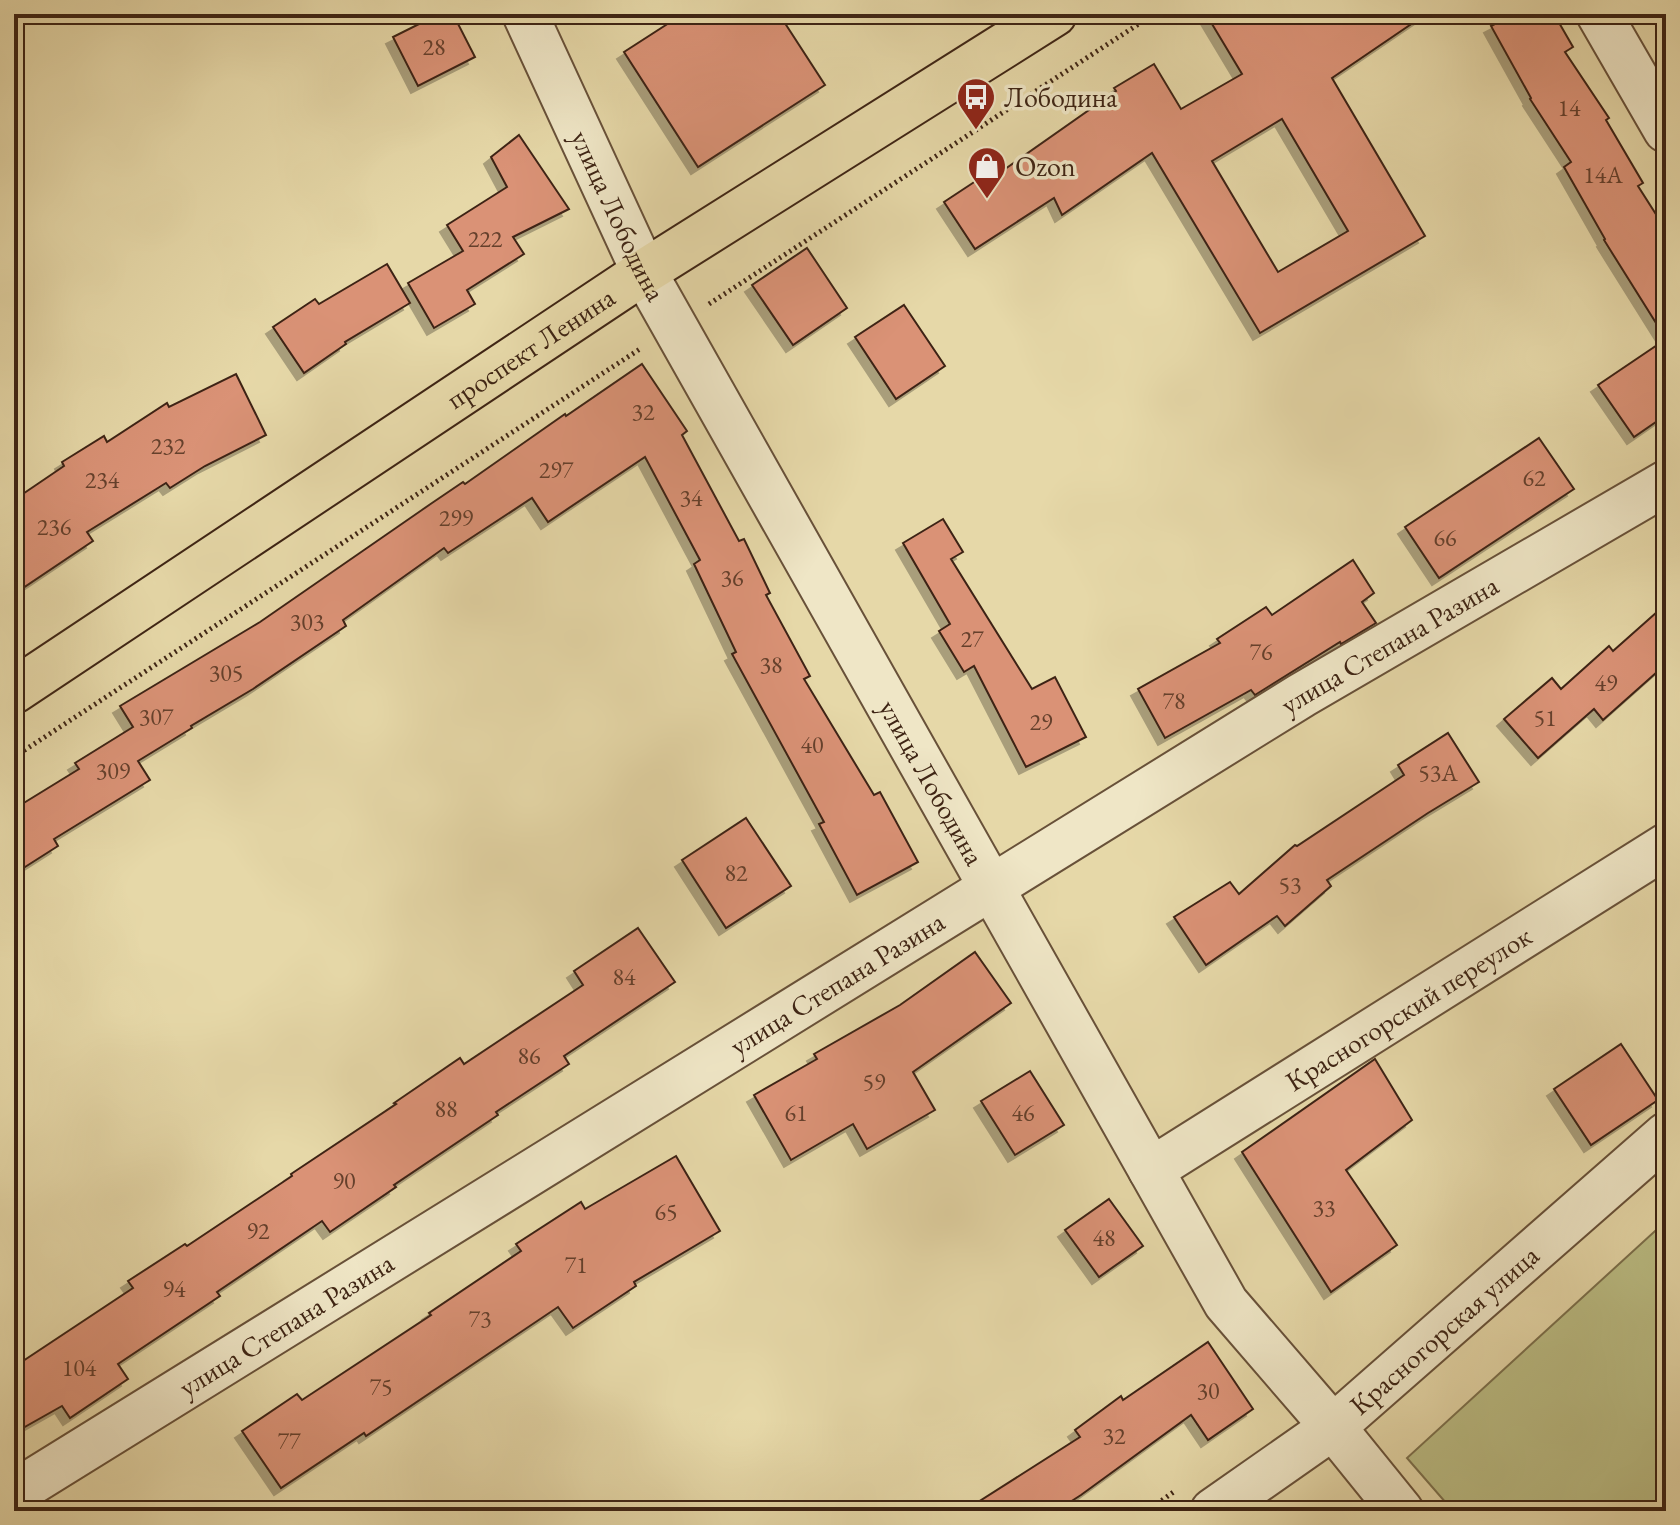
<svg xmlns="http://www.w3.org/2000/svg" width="1680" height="1525" font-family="'EB Garamond',serif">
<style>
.green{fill:#bbbd84;stroke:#7c704c;stroke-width:2}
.building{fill:#da9276;stroke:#3e2414;stroke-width:2;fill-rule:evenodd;filter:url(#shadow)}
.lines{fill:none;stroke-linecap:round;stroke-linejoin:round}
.minor-casing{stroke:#685139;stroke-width:48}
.major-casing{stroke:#3e2414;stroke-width:48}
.path{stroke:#3e2414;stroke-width:5;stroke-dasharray:2 4;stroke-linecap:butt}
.minor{stroke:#efe6c6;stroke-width:44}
.major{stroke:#e6d8a8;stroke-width:44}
.labels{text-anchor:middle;stroke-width:7;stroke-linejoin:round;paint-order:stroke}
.number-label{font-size:24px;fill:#65402c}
.poi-label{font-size:28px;fill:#3e2414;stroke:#efe6c6;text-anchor:start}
.street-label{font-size:28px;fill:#3e2414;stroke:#efe6c6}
</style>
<defs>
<filter id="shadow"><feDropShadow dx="-7" dy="7" stdDeviation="0" flood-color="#0004"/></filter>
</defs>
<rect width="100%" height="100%" fill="#e6d8a8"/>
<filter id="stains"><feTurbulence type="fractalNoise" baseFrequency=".0025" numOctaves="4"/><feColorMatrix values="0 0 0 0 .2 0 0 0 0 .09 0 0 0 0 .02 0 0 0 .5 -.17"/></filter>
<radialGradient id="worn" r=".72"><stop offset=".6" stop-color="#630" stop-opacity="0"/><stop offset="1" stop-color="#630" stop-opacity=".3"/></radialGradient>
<path class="green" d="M 1666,1221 L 1666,1511 L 1453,1511 L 1407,1458 Z"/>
<g class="building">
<path d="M 439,14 L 453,14 L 475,57 L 418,86 L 393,37 Z"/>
<path d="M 683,14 L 779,14 L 825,85 L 698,167 L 624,52 Z"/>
<path d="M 1206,14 L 1426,14 L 1332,78 L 1425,236 L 1260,333 L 1152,153 L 1062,215 L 1054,198 L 975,249 L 944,202 L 994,169 L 998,174 L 1116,91 L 1114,88 L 1154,64 L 1181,109 L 1242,74 ZM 1282,119 L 1348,231 L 1278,272 L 1212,161 Z"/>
<path d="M 1514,14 L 1554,14 L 1573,47 L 1565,52 L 1609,118 L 1606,120 L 1643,183 L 1638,186 L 1666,230 L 1666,415 L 1634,437 L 1598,385 L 1666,339 L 1604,240 L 1605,239 L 1564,167 L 1571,162 L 1530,99 L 1531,98 L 1491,26 Z"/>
<path d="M 519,135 L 569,209 L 513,237 L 524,254 L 467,290 L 475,304 L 434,328 L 408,283 L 463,251 L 447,225 L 507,187 L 491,157 Z"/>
<path d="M 807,248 L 847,308 L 793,345 L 752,285 Z"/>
<path d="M 387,264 L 410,303 L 345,342 L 346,344 L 304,373 L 273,327 L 315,299 L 319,304 Z"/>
<path d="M 904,305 L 945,366 L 896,399 L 855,337 Z"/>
<path d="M 642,364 L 687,431 L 682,435 L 739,541 L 744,539 L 770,593 L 766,595 L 810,676 L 804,679 L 874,795 L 880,792 L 918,862 L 857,895 L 819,824 L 824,822 L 732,654 L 736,652 L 694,564 L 700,560 L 645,457 L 548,522 L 532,498 L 448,553 L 444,548 L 343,620 L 346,626 L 253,689 L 191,726 L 192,728 L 138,761 L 150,780 L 54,839 L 58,846 L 14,874 L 14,809 L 79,769 L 75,763 L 133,727 L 120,706 L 260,622 L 432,503 L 463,482 L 465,484 L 565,414 L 566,416 Z"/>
<path d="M 236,374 L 266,435 L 205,466 L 170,488 L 166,483 L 87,532 L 93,541 L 14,594 L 14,500 L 64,466 L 62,462 L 104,436 L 107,442 L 167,403 L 169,407 Z"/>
<path d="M 1539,438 L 1574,489 L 1439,578 L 1405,527 Z"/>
<path d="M 943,519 L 963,552 L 951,559 L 1032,689 L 1055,677 L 1086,737 L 1026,767 L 974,666 L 964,672 L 939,631 L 950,624 L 903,543 Z"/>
<path d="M 1353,560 L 1374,593 L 1362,602 L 1376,623 L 1341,644 L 1340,642 L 1255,695 L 1251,690 L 1165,738 L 1138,689 L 1220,643 L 1217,639 L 1266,607 L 1272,615 Z"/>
<path d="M 1666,604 L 1666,664 L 1603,720 L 1594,709 L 1538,758 L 1504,719 L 1552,678 L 1561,689 L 1609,646 L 1613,651 Z"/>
<path d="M 1448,733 L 1479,782 L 1428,813 L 1327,880 L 1331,886 L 1285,926 L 1277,916 L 1206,965 L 1174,917 L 1230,882 L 1239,894 L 1295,845 L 1297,846 L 1404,775 L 1398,765 Z"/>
<path d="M 746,818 L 791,886 L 726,928 L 682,860 Z"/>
<path d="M 638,928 L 675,982 L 564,1056 L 569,1064 L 496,1112 L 498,1115 L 394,1185 L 396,1187 L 330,1232 L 322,1221 L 217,1292 L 220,1296 L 118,1364 L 128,1379 L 70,1418 L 62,1406 L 14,1433 L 14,1367 L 133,1288 L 128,1281 L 185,1244 L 187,1246 L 292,1176 L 291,1174 L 396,1104 L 394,1103 L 460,1058 L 464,1064 L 583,985 L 574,971 Z"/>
<path d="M 975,952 L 1011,1003 L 913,1072 L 935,1110 L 867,1149 L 853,1124 L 791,1160 L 754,1095 L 817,1059 L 814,1054 L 900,1005 Z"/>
<path d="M 1621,1044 L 1658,1100 L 1591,1145 L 1554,1089 Z"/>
<path d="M 1375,1059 L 1412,1120 L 1346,1170 L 1397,1245 L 1331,1292 L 1242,1152 Z"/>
<path d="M 1030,1071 L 1064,1125 L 1015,1155 L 981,1101 Z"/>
<path d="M 676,1156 L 720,1231 L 634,1282 L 636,1286 L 573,1328 L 558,1307 L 366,1436 L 364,1433 L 281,1488 L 242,1431 L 297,1394 L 302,1400 L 431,1315 L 429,1313 L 521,1251 L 516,1244 L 581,1202 L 585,1209 Z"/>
<path d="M 1109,1199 L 1143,1246 L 1099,1277 L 1065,1230 Z"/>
<path d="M 1208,1342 L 1253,1409 L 1208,1440 L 1191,1415 L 1081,1495 L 1056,1511 L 964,1511 L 1080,1437 L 1075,1430 L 1121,1396 L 1123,1400 Z"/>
</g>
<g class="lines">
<defs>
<g id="minor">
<path id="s1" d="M 525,14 L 644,272 L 1226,1303 L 1333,1427 L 1401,1511"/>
<path d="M 1599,14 L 1666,130"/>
<path id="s2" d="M 1151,1170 L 1666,846"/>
<path id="s3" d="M 14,1493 L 1302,695 L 1666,483"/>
<path id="s4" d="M 1213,1511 L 1333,1427 L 1666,1135"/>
</g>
<g id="major">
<path id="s5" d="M 14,691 L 644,272 L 1054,14"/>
</g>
</defs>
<use href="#minor" class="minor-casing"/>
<use href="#major" class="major-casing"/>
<g class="path">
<path d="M 709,304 L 1154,14"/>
<path d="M 14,757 L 640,349"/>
<path d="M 1147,1511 L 1175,1491"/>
</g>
<use href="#minor" class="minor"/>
<use href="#major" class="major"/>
</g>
<defs>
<symbol id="bus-pin" viewBox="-11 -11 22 30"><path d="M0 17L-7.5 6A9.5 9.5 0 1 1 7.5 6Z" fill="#8f2418" stroke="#efe6c6"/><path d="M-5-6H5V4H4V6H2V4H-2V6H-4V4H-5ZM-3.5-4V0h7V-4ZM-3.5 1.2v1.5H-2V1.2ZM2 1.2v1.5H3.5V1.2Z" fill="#fff"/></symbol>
<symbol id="shop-pin" viewBox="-11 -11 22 30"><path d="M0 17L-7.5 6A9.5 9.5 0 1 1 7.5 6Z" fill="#8f2418" stroke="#efe6c6"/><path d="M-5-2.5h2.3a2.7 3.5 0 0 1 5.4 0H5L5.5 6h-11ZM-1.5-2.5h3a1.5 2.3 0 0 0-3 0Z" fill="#fff"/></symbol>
</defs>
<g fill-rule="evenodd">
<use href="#bus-pin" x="954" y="75" width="44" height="60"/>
<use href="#shop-pin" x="965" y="144" width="44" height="60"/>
</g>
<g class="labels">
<g class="number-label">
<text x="434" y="55">28</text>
<text x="1569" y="116">14</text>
<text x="1603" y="183">14А</text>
<text x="485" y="247">222</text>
<text x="643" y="420">32</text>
<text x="168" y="454">232</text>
<text x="556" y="478">297</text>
<text x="1534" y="486">62</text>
<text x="102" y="488">234</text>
<text x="691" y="506">34</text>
<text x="456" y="526">299</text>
<text x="54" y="535">236</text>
<text x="1445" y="546">66</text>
<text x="732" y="586">36</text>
<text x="307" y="630">303</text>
<text x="972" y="647">27</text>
<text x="1261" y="660">76</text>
<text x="771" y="673">38</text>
<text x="226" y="681">305</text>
<text x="1606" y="691">49</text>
<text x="1174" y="709">78</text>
<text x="156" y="725">307</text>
<text x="1545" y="726">51</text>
<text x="1041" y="730">29</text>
<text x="812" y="753">40</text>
<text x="113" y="779">309</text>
<text x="1438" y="781">53А</text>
<text x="736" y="881">82</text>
<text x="1290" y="893">53</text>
<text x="624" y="985">84</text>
<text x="529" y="1064">86</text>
<text x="874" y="1090">59</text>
<text x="446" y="1117">88</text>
<text x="796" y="1121">61</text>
<text x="1023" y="1121">46</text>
<text x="344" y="1189">90</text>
<text x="1324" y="1216">33</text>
<text x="666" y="1220">65</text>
<text x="258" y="1239">92</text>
<text x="1104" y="1246">48</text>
<text x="576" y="1273">71</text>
<text x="174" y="1297">94</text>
<text x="480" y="1327">73</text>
<text x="79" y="1376">104</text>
<text x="381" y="1395">75</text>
<text x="1208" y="1399">30</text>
<text x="1114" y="1444">32</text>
<text x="289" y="1449">77</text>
</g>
<g class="poi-label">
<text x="1004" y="107">Лободина</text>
<text x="1015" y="176">Ozon</text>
</g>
<g class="street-label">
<text dy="10" stroke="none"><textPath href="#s1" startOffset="222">улица Лободина</textPath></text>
<text dy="10" stroke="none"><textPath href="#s5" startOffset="620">проспект Ленина</textPath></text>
<text dy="10" stroke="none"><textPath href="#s3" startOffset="1616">улица Степана Разина</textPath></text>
<text dy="10" stroke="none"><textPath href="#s1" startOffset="870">улица Лободина</textPath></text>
<text dy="10" stroke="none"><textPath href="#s3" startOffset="968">улица Степана Разина</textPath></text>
<text dy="10" stroke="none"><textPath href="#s2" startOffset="304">Красногорский переулок</textPath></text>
<text dy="10" stroke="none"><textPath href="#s3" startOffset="320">улица Степана Разина</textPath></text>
<text dy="10" stroke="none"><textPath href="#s4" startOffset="294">Красногорская улица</textPath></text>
</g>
</g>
<rect width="1680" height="1525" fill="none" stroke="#e6d8a8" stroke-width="48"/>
<rect x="16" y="16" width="1648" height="1493" fill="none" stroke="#3e2414" stroke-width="4"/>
<rect x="24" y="24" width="1632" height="1477" fill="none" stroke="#3e2414" stroke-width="2"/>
<rect width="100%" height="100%" filter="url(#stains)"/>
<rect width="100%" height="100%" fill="url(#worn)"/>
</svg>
